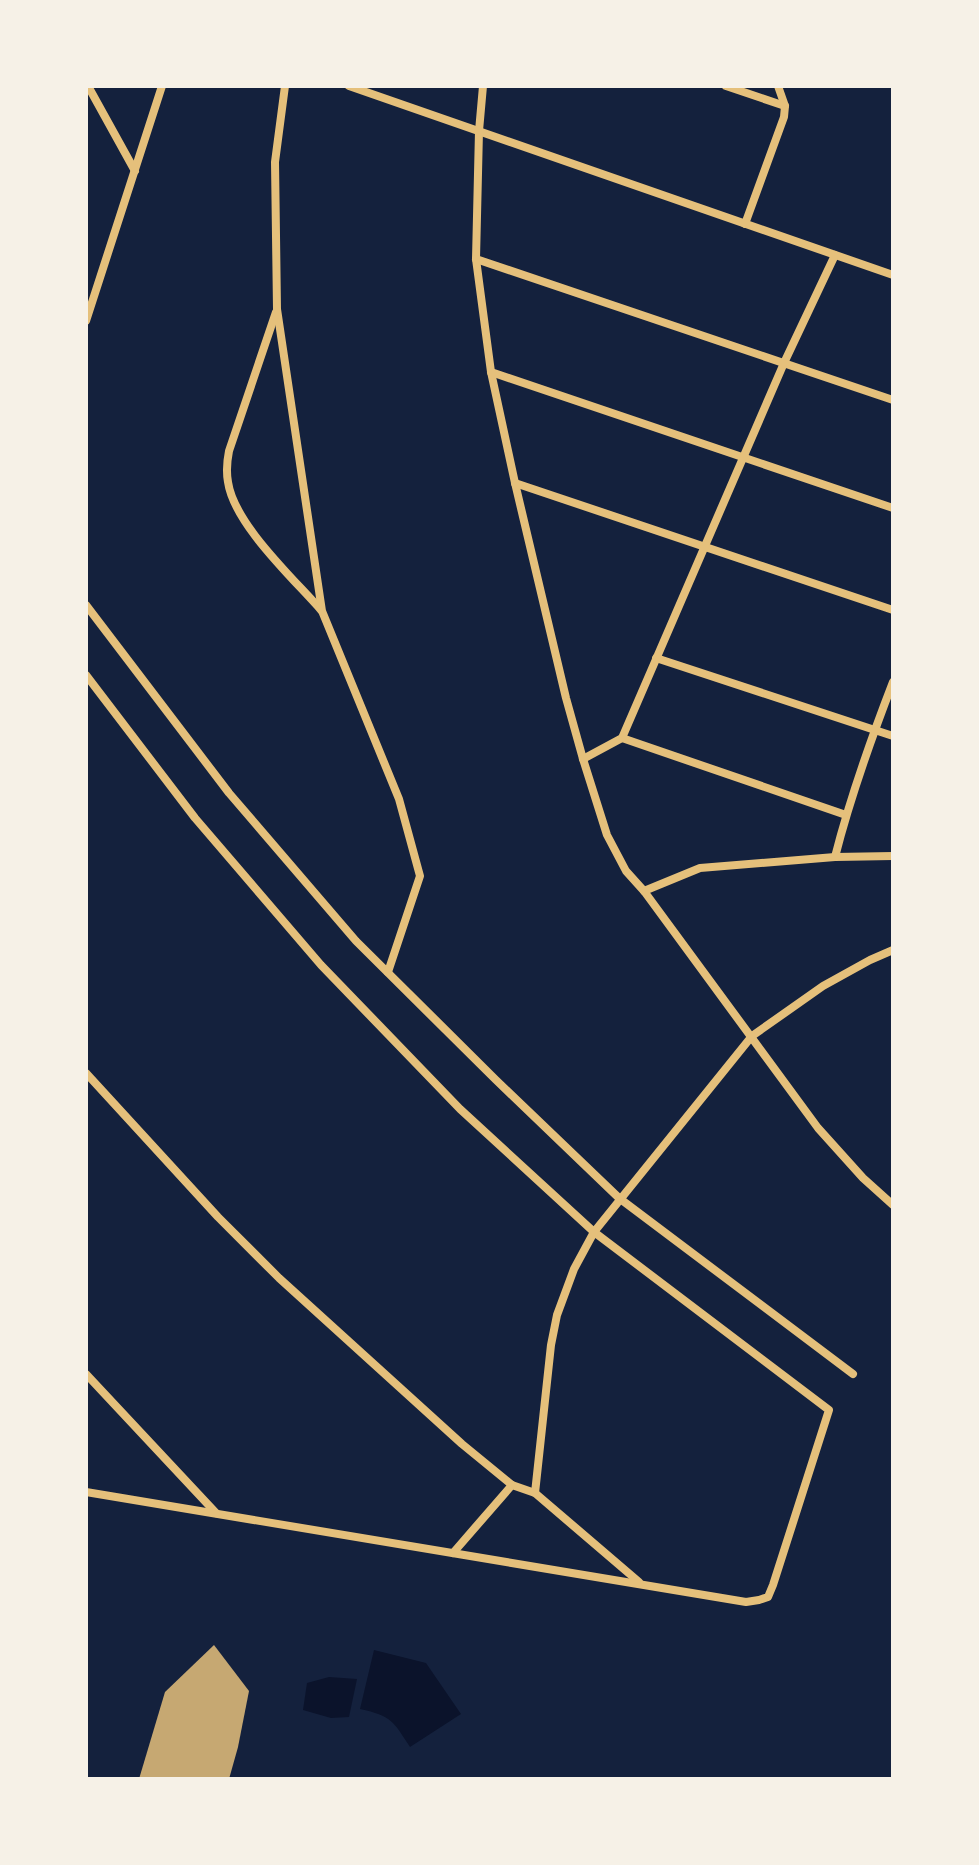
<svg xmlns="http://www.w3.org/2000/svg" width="979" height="1865" font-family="'Zilla Slab',serif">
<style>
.water{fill:#0b132b}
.building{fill:#c6a872}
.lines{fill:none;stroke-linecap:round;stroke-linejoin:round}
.minor{stroke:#e5c07b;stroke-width:8}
</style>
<rect width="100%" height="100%" fill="#14213d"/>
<g class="water">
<path d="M 374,1650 L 426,1663 L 461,1714 L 410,1747 C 393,1721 392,1716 360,1709 Z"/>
<path d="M 329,1677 L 357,1679 L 349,1717 L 331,1718 L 303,1710 L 307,1683 Z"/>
</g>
<path class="building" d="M 214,1645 L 249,1691 L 238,1747 L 229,1779 L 139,1779 L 165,1692 Z"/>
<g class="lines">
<g class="minor">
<path d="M 88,86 L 135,171"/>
<path d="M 285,86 L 275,162 L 277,309 L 322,611 L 399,799 L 420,876 L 388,972"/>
<path d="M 349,86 L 893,275"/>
<path d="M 483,86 L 479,131 L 476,259 L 491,372 L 515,483 L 566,698 L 583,759 L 607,835 L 626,871 L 644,891 L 818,1128 L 863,1178 L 893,1205"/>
<path d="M 726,86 L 785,106"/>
<path d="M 745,224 L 784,117 L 785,106 L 778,86"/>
<path d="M 476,259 L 893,400"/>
<path d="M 276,312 L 229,451 C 227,461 226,471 228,482 C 234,524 293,578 321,610"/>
<path d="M 86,321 L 162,86"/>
<path d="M 491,372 L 893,508"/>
<path d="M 515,483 L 893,610"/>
<path d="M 86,605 L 229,793 L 356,941 L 496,1080 L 619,1198 L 853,1374"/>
<path d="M 656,658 L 893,736"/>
<path d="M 86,675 L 195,818 L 321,965 L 460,1109 L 594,1232 L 829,1410 L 773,1585 L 768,1597 L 759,1600 L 746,1602 L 86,1492"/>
<path d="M 622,738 L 846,815"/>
<path d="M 583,759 L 622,738 L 784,363 L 835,255"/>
<path d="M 835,857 C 850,798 871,739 893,682"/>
<path d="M 644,891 L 700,868 L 835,857 L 893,856"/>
<path d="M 86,1073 L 218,1217 L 279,1278 L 462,1444 L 512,1485 L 535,1493 L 639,1582"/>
<path d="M 86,1374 L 216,1513"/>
<path d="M 535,1493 L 551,1345 L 557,1315 L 574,1269 L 594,1232 L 752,1036 L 823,986 L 870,960 L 893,950"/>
<path d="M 453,1553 L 512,1485"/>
</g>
</g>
<rect width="979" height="1865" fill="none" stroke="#f6f1e7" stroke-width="176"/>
</svg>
